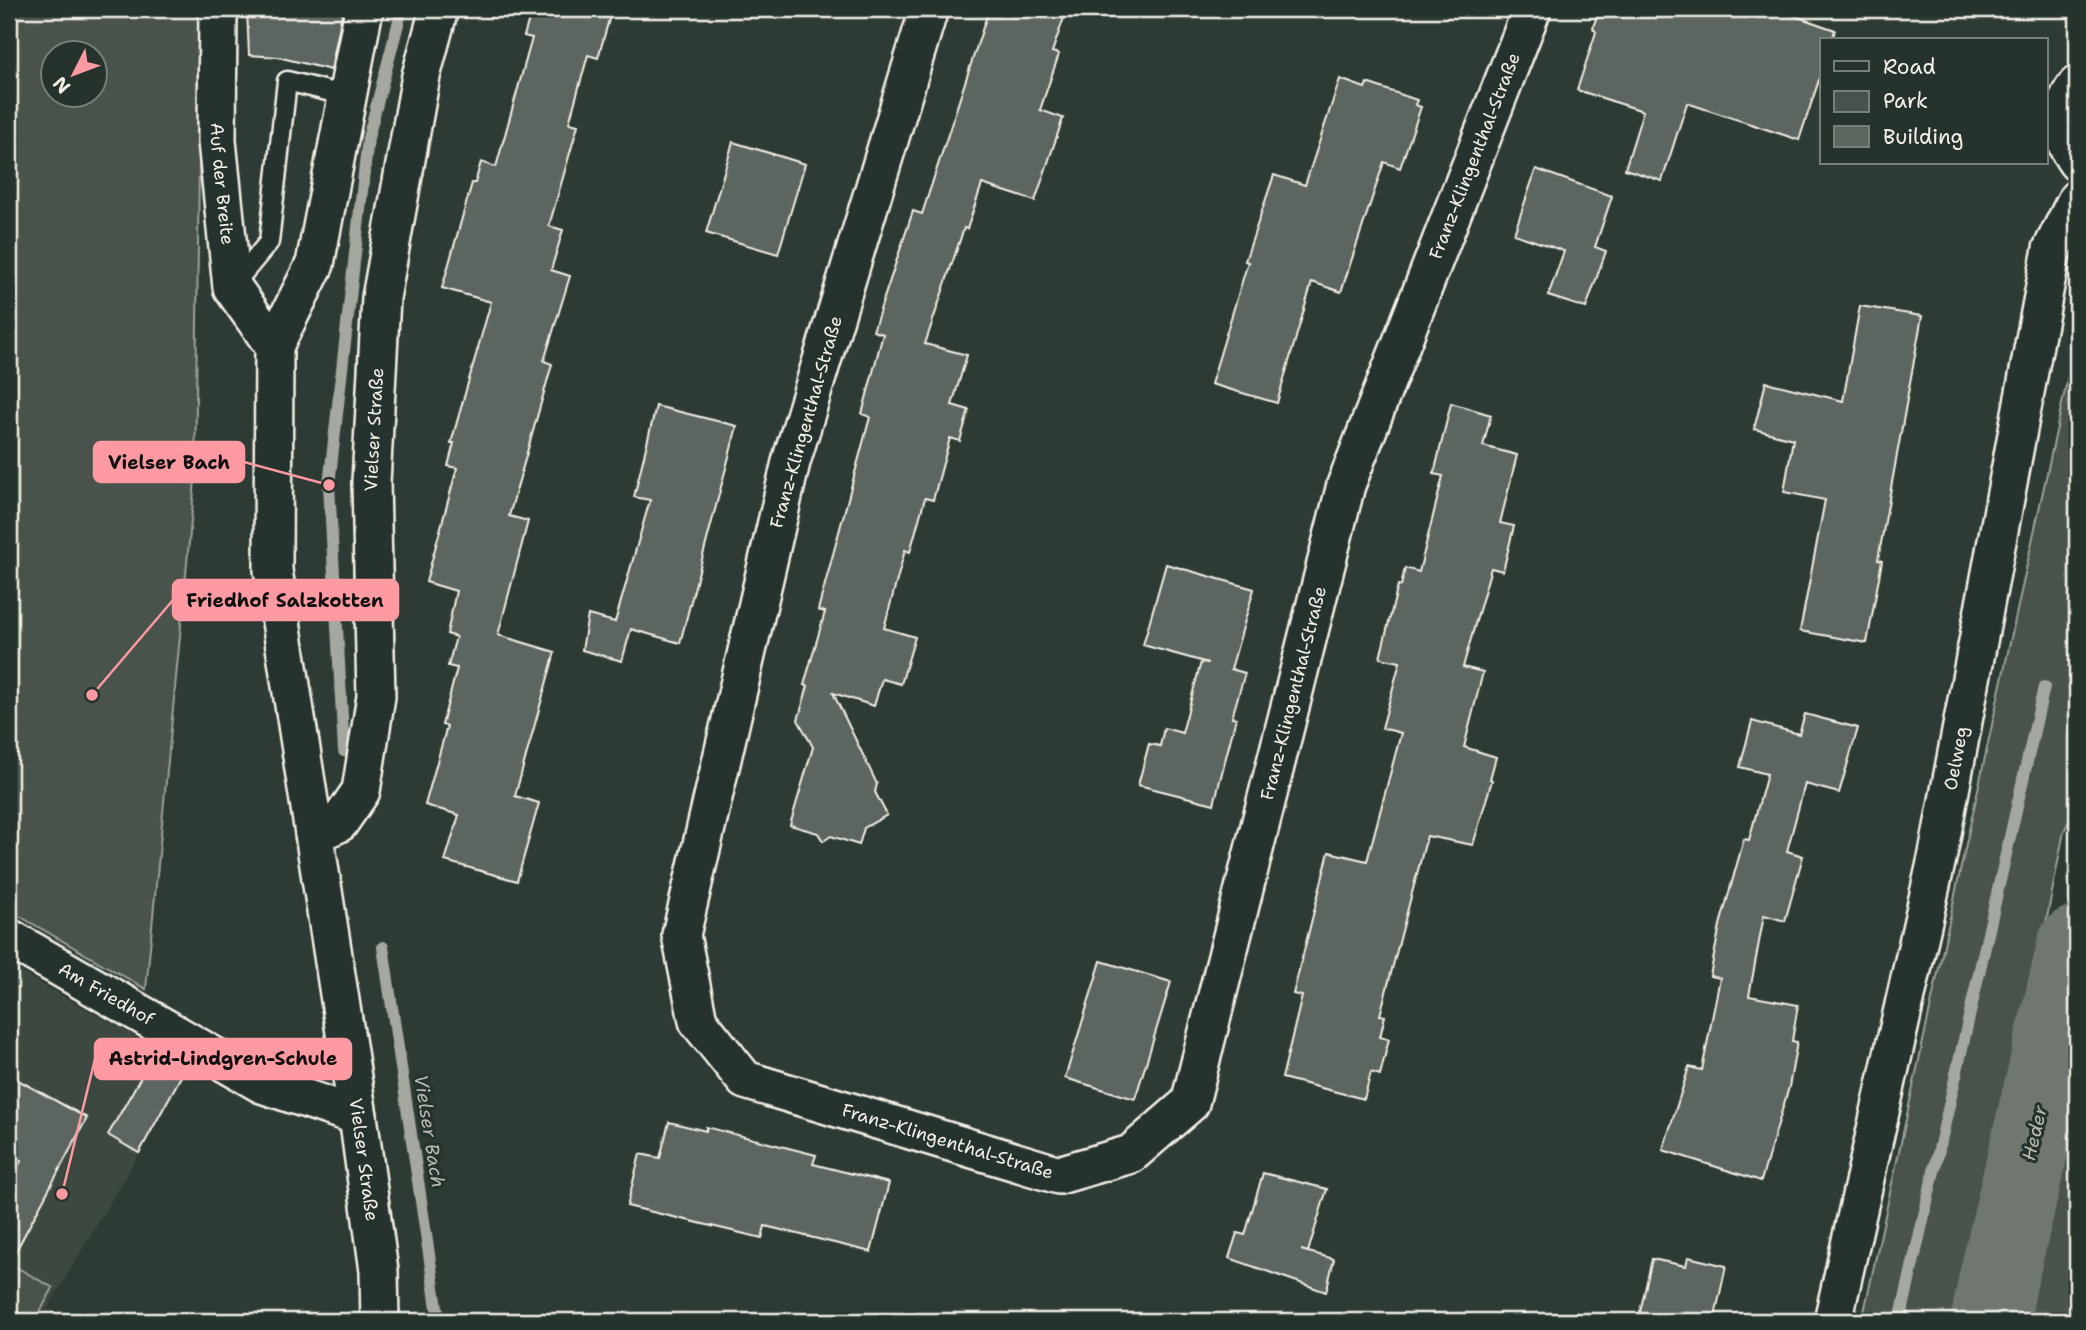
<svg xmlns="http://www.w3.org/2000/svg" width="2086" height="1330" font-family="'Shantell Sans',sans-serif">
<style>
.built{fill:#3c4841}
.green{fill:#48524c;stroke:#9ea29a;stroke-width:2;fill-rule:evenodd}
.lines{fill:none;stroke-linecap:round;stroke-linejoin:round}
.stream{stroke:#a4a8a0;stroke-width:12}
.river{stroke:#6f7770;stroke-width:79}
.building{fill:#5c655e;stroke:#f4f1e8;stroke-width:2}
.lane-casing{stroke:#f4f1e8;stroke-width:23}
.street-casing{stroke:#f4f1e8;stroke-width:42}
.lane{stroke:#26332d;stroke-width:18}
.street{stroke:#26332d;stroke-width:37}
.labels{text-anchor:middle;stroke-width:6;stroke-linejoin:round;paint-order:stroke}
.street-label{font-size:18px;fill:#f4f1e8;stroke:#26332d}
.water-label{font-size:19px;font-style:italic;fill:#b8bab2;stroke:#26332d}
.leader{fill:none;stroke:#ff9aa2;stroke-width:2.5}
.callout-dot{fill:#ff9aa2;stroke:#26332d;stroke-width:2.5}
.callout{fill:#ff9aa2;stroke:#ff9aa2;stroke-width:2.5}
.callout-label{font-size:19px;text-anchor:middle;font-weight:bold;fill:#111}
</style>
<rect width="100%" height="100%" fill="#2e3b34"/>
<filter id="ink" filterUnits="userSpaceOnUse"><feTurbulence type="fractalNoise" baseFrequency=".0143" numOctaves="2"/><feDisplacementMap in="SourceGraphic" scale="14" xChannelSelector="R" yChannelSelector="G"/><feConvolveMatrix kernelMatrix="1 2 1 2 8 2 1 2 1" color-interpolation-filters="sRGB"/></filter>
<g filter="url(#ink)">
<path class="built" d="M 9,966 L 190,1067 L 40,1321 L 9,1321 Z"/>
<g class="green">
<path d="M 9,9 L 201,9 L 195,480 L 146,989 L 9,910 ZM 52,52 L 94,52 L 94,94 L 52,94 Z"/>
<path d="M 2071,363 L 2077,364 L 2077,805 L 2064,831 L 1968,1321 L 1862,1321 Z"/>
<path d="M 2077,1067 L 2077,1321 L 2027,1321 Z"/>
<path d="M 9,1263 L 53,1288 L 35,1321 L 9,1321 Z"/>
</g>
<g class="lines">
<g class="stream">
<path d="M 344,751 L 329,485 L 368,138 L 402,9"/>
<path d="M 383,947 L 439,1321"/>
<path d="M 1900,1321 L 2044,687"/>
</g>
<path class="river" d="M 1990,1321 L 1998,1280 L 2077,945"/>
</g>
<g class="building">
<path d="M 247,9 L 343,9 L 331,70 L 278,57 L 249,55 Z"/>
<path d="M 532,9 L 612,9 L 598,58 L 588,55 L 569,123 L 578,125 L 549,226 L 563,230 L 551,270 L 570,276 L 544,361 L 552,364 L 509,516 L 528,521 L 498,635 L 555,652 L 515,796 L 539,803 L 517,881 L 445,861 L 459,815 L 425,805 L 447,726 L 442,725 L 457,668 L 448,666 L 456,637 L 447,634 L 456,591 L 426,582 L 457,468 L 448,466 L 454,443 L 451,443 L 491,302 L 442,288 L 472,183 L 475,183 L 481,162 L 496,167 L 532,38 L 524,36 Z"/>
<path d="M 989,9 L 1067,9 L 1052,52 L 1059,54 L 1040,110 L 1063,118 L 1035,201 L 982,184 L 967,229 L 964,228 L 925,344 L 967,355 L 952,405 L 969,410 L 960,441 L 950,438 L 933,500 L 925,498 L 910,552 L 905,550 L 884,628 L 915,637 L 901,684 L 882,679 L 874,706 L 833,693 L 877,784 L 875,792 L 887,815 L 864,828 L 859,845 L 831,836 L 823,841 L 818,833 L 790,825 L 813,747 L 798,720 L 808,686 L 804,685 L 825,612 L 818,610 L 870,417 L 862,414 L 883,334 L 873,331 L 913,211 L 922,214 Z"/>
<path d="M 1599,9 L 1775,9 L 1835,30 L 1832,40 L 1822,40 L 1822,71 L 1799,140 L 1687,103 L 1662,181 L 1625,169 L 1643,111 L 1577,90 L 1596,32 L 1593,28 Z"/>
<path d="M 1340,79 L 1365,88 L 1367,83 L 1417,100 L 1415,105 L 1421,107 L 1400,168 L 1384,162 L 1341,292 L 1312,282 L 1277,403 L 1211,384 L 1248,262 L 1245,261 L 1274,175 L 1305,185 Z"/>
<path d="M 733,142 L 805,164 L 778,254 L 706,233 Z"/>
<path d="M 1536,169 L 1612,196 L 1595,247 L 1606,251 L 1586,308 L 1548,296 L 1564,251 L 1514,234 Z"/>
<path d="M 1860,306 L 1922,316 L 1878,560 L 1882,561 L 1867,643 L 1800,631 L 1825,500 L 1784,492 L 1793,439 L 1754,429 L 1766,382 L 1843,401 Z"/>
<path d="M 1451,403 L 1491,415 L 1483,446 L 1517,455 L 1500,523 L 1514,526 L 1503,571 L 1491,568 L 1463,667 L 1483,672 L 1464,747 L 1496,757 L 1490,779 L 1492,780 L 1473,845 L 1427,836 L 1380,1015 L 1385,1016 L 1380,1037 L 1389,1039 L 1380,1075 L 1371,1072 L 1364,1099 L 1282,1078 L 1302,996 L 1293,994 L 1329,852 L 1367,861 L 1401,733 L 1382,728 L 1400,662 L 1380,658 L 1398,585 L 1401,586 L 1405,568 L 1419,572 L 1443,476 L 1434,474 Z"/>
<path d="M 656,406 L 737,426 L 680,643 L 631,629 L 622,661 L 582,650 L 588,615 L 615,622 L 650,500 L 634,497 Z"/>
<path d="M 1166,564 L 1254,589 L 1231,669 L 1245,673 L 1232,717 L 1236,718 L 1214,804 L 1138,785 L 1149,744 L 1160,746 L 1164,728 L 1182,733 L 1201,662 L 1208,663 L 1143,645 Z"/>
<path d="M 1805,714 L 1858,728 L 1839,793 L 1805,784 L 1787,851 L 1803,856 L 1785,921 L 1764,915 L 1749,996 L 1798,1005 L 1792,1041 L 1797,1042 L 1789,1087 L 1761,1181 L 1663,1150 L 1689,1067 L 1702,1070 L 1720,978 L 1710,976 L 1720,925 L 1744,839 L 1749,840 L 1767,774 L 1740,767 L 1752,721 L 1799,734 Z"/>
<path d="M 1101,961 L 1171,982 L 1135,1099 L 1065,1078 Z"/>
<path d="M 155,1052 L 185,1069 L 139,1153 L 108,1135 Z"/>
<path d="M 9,1075 L 87,1118 L 9,1264 L 9,1183 L 21,1161 L 9,1154 Z"/>
<path d="M 669,1122 L 706,1131 L 706,1127 L 816,1155 L 813,1164 L 889,1183 L 871,1252 L 765,1226 L 762,1238 L 627,1206 L 640,1154 L 660,1158 Z"/>
<path d="M 1263,1173 L 1327,1189 L 1308,1252 L 1301,1250 L 1334,1259 L 1326,1292 L 1229,1258 L 1237,1233 L 1245,1235 Z"/>
<path d="M 1688,1257 L 1726,1266 L 1714,1321 L 1638,1321 L 1652,1259 L 1686,1266 Z"/>
</g>
<g class="lines">
<defs>
<path id="lane" d="M 234,284 L 269,242 L 287,81 L 347,96"/>
<g id="street">
<path id="s1" d="M 218,9 L 217,141 L 232,287 L 274,346"/>
<path id="s2" d="M 364,9 L 315,264 L 274,346 L 273,570 L 358,1116 L 379,1271 L 380,1321"/>
<path id="s3" d="M 929,9 L 791,462 L 681,935 L 698,1021 L 745,1080 L 1059,1175 L 1131,1154 L 1190,1103 L 1346,485 L 1532,9"/>
<path d="M 2077,85 C 2058,110 2058,136 2077,162"/>
<path id="s4" d="M 314,834 L 339,823 L 361,791 L 376,696 L 371,482 L 381,298 L 421,76 L 439,9"/>
<path id="s5" d="M 9,938 L 262,1084 L 358,1116"/>
<path id="s6" d="M 1833,1321 L 1938,854 L 2052,249 L 2077,199"/>
</g>
</defs>
<use href="#lane" class="lane-casing"/>
<use href="#street" class="street-casing"/>
<use href="#lane" class="lane"/>
<use href="#street" class="street"/>
</g>
</g>
<g class="labels">
<g class="street-label">
<text dy="6" stroke="none"><textPath href="#s3" startOffset="2594">Franz-Klingenthal-Straße</textPath></text>
<text dy="6" stroke="none"><textPath href="#s1" startOffset="175">Auf der Breite</textPath></text>
<text transform="translate(806 422) rotate(-74)" y="6">Franz-Klingenthal-Straße</text>
<text dy="6" stroke="none"><textPath href="#s4" startOffset="429">Vielser Straße</textPath></text>
<text dy="6" stroke="none"><textPath href="#s3" startOffset="2026">Franz-Klingenthal-Straße</textPath></text>
<text dy="6" stroke="none"><textPath href="#s6" startOffset="576">Oelweg</textPath></text>
<text dy="6" stroke="none"><textPath href="#s5" startOffset="112">Am Friedhof</textPath></text>
<text dy="6" stroke="none"><textPath href="#s3" startOffset="1334">Franz-Klingenthal-Straße</textPath></text>
<text dy="6" stroke="none"><textPath href="#s2" startOffset="1172">Vielser Straße</textPath></text>
</g>
<g class="water-label">
<text transform="translate(430 1131) rotate(81)" y="7">Vielser Bach</text>
<text transform="translate(2034 1133) rotate(-77)" y="7">Heder</text>
</g>
</g>
<path class="leader" d="M329 485L244 462M92 695L173 600M62 1194L95 1059"/>
<g class="callout-dot">
<circle cx="329" cy="485" r="7"/>
<circle cx="92" cy="695" r="7"/>
<circle cx="62" cy="1194" r="7"/>
</g>
<g class="callout">
<rect x="94" y="442" width="150" height="40" rx="7"/>
<rect x="173" y="580" width="225" height="40" rx="7"/>
<rect x="95" y="1039" width="256" height="40" rx="7"/>
</g>
<g class="callout-label">
<text x="169" y="469">Vielser Bach</text>
<text x="285" y="607">Friedhof Salzkotten</text>
<text x="223" y="1065">Astrid-Lindgren-Schule</text>
</g>
<rect width="2086" height="1330" fill="none" stroke="#26332d" stroke-width="35"/>
<rect x="18" y="18" width="2051" height="1295" fill="none" stroke="#f4f1e8" stroke-width="2.5" filter="url(#ink)"/>
<rect x="1820" y="38" width="228" height="126" fill="#26332d" stroke="#787f78" stroke-width="2"/>
<rect x="1834" y="61" width="35" height="10" fill="#26332d" stroke="#787f78" stroke-width="2"/>
<text x="1883" y="74" font-size="21" fill="#f4f1e8">Road</text>
<rect x="1834" y="91" width="35" height="21" fill="#48524c" stroke="#787f78" stroke-width="2"/>
<text x="1883" y="108" font-size="21" fill="#f4f1e8">Park</text>
<rect x="1834" y="126" width="35" height="21" fill="#5c655e" stroke="#787f78" stroke-width="2"/>
<text x="1883" y="144" font-size="21" fill="#f4f1e8">Building</text>
<g transform="translate(74 74) rotate(228)"><circle r="33" fill="#26332d" stroke="#787f78" stroke-width="2"/>
<path d="M0-5L12 26L0 18L-12 26Z" fill="#ff9aa2"/>
<text y="-10" font-size="19" font-weight="bold" text-anchor="middle" fill="#f4f1e8">N</text>
</g>
</svg>
